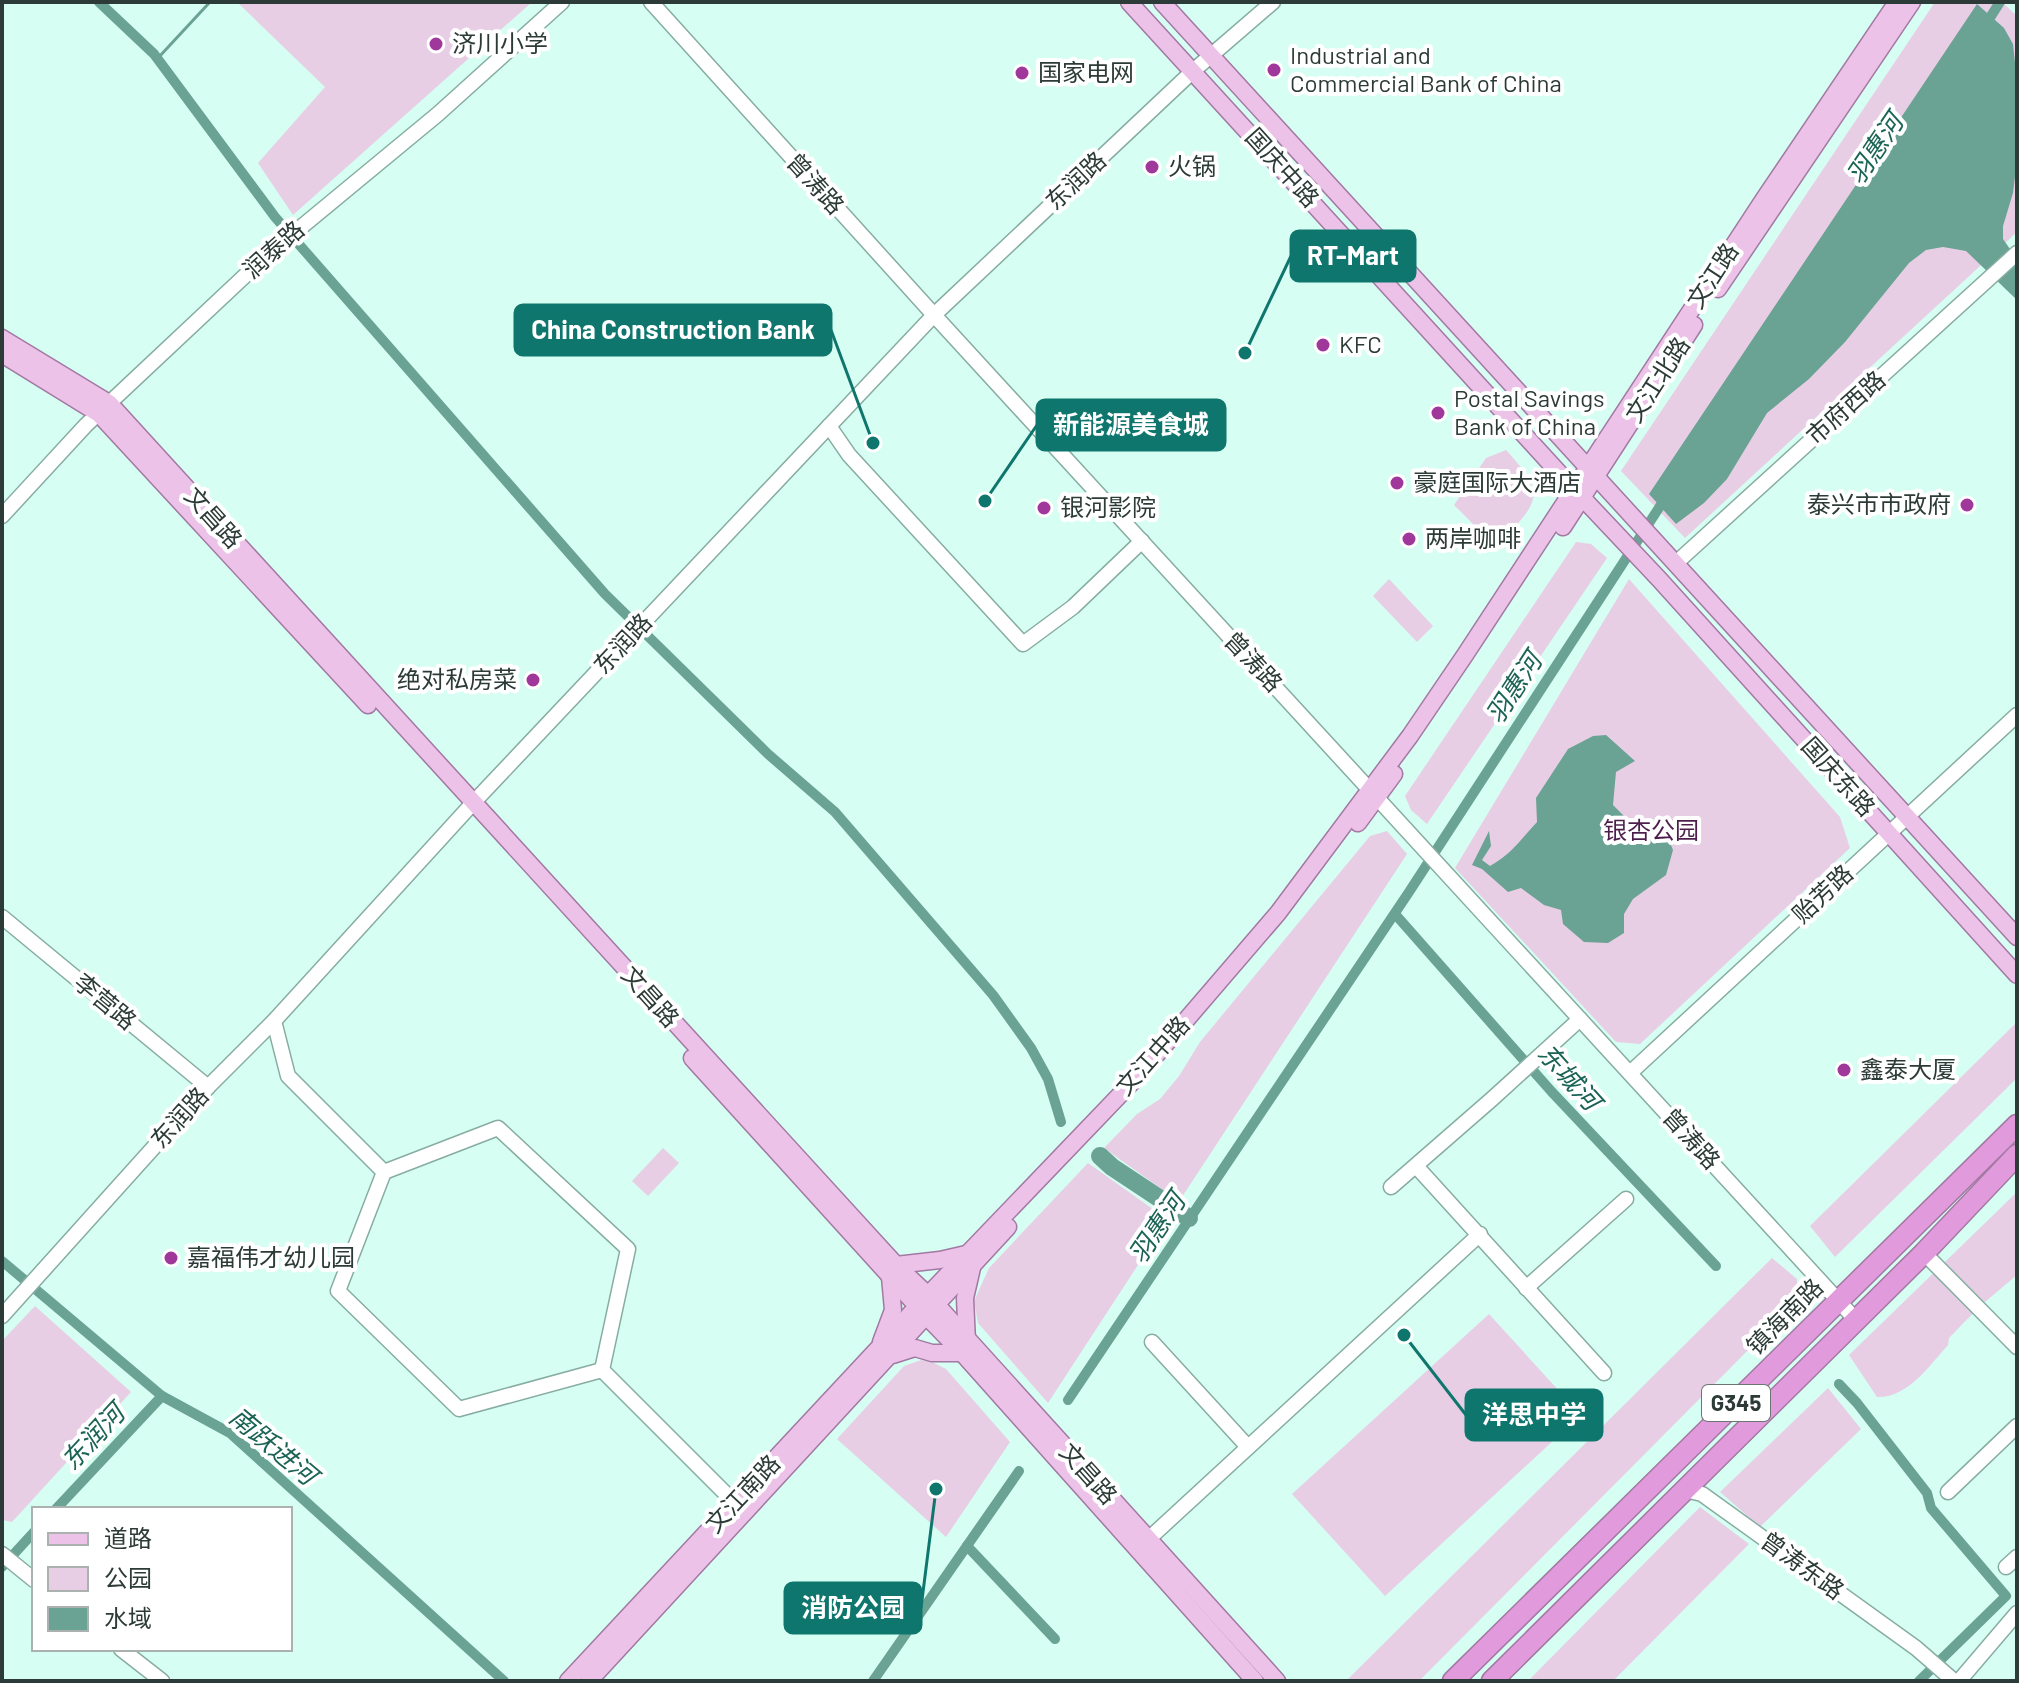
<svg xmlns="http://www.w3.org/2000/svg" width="2019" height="1683" font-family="Barlow,'Noto Sans SC',sans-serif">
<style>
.green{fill:#e8cee5}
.water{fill:#6aa393}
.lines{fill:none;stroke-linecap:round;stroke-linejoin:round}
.stream{stroke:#6aa393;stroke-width:3}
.canal{stroke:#6aa393;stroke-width:10}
.river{stroke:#6aa393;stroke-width:18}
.minor-casing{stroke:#87ada2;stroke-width:17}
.major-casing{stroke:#a279a2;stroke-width:19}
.highway-casing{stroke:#a279a2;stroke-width:23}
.minor{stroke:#fff;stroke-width:14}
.major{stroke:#edc2e9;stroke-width:16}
.highway{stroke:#e19adb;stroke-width:20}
.poi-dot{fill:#a0389c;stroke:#fff;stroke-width:3}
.labels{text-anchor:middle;stroke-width:8;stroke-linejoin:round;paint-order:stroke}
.shield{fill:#fff;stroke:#6b7673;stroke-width:2}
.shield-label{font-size:22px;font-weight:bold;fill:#2c3b37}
.poi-label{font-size:24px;fill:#2c3b37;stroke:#fff;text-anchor:start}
.street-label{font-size:24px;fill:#2c3b37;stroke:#fff}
.park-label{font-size:24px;fill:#4d1e4b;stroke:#fff}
.water-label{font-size:26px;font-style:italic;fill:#1b6455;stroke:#fff}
.leader{fill:none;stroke:#0f766e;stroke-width:3}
.callout-dot{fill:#0f766e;stroke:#fff;stroke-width:3}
.callout{fill:#0f766e;stroke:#0f766e;stroke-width:3}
.callout-label{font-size:26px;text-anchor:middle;font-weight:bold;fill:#fff}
</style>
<rect width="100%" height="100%" fill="#d6fef2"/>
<g class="green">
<path d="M 237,2 L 532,2 L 293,215 L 258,163 L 325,87 Z"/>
<path d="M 1935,2 L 2002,2 L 2017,16 L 2017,232 L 1685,538 L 1621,471 Z"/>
<path d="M 1506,450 C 1552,500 1534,502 1497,548 L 1454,505 L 1486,458 Z"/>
<path d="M 1576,542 L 1591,544 L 1607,558 L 1427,824 L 1411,810 L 1405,796 Z"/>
<path d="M 1389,579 L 1433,626 L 1417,642 L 1373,596 Z"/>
<path d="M 1629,579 L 1840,817 L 1850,848 L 1640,1044 L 1616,1042 L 1455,868 Z"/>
<path d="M 1387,831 L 1407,854 L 1180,1200 L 1177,1200 L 1104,1148 L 1137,1114 L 1160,1099 L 1179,1076 L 1200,1042 L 1370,836 Z"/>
<path d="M 2017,1022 L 2017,1078 L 1835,1257 L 1810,1226 Z"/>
<path d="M 663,1148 L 679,1163 L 648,1196 L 632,1181 Z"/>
<path d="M 1088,1163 L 1164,1217 L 1166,1222 L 1048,1403 L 978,1323 L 974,1301 L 989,1268 Z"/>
<path d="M 2017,1192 L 2017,1275 L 1979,1307 L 1949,1338 L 1948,1345 C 1929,1366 1908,1398 1877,1397 L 1849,1355 Z"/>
<path d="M 1772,1258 L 1797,1279 L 1798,1300 L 1419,1681 L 1346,1681 Z"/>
<path d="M 35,1306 L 131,1392 L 12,1522 L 2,1520 L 2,1341 Z"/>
<path d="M 1489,1314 L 1581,1415 L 1385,1596 L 1292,1494 Z"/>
<path d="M 921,1360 L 932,1362 L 946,1369 L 1010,1442 L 946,1537 L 837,1439 L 904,1366 Z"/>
<path d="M 1828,1388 L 1861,1429 L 1760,1527 L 1720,1492 Z"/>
<path d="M 1700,1507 L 1749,1544 L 1613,1681 L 1528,1681 Z"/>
</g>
<g class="water">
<path d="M 1977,4 L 2004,28 L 2013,44 L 2017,81 L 2017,160 L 2013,193 L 2003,226 L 2003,239 L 2017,259 L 2017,300 L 1966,251 L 1943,247 L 1926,250 L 1909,263 L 1845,342 L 1809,379 L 1767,413 L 1727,479 L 1704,503 L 1676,524 L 1649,494 Z"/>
<path d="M 1606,735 L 1635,761 L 1616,772 L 1613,805 L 1639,831 L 1652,824 L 1667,835 L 1673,850 L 1666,875 L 1633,899 L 1624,914 L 1624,933 L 1608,943 L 1584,942 L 1563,924 L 1561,910 L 1544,905 L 1521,888 L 1508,892 L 1482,869 L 1472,865 L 1489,831 L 1491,846 L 1482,860 L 1490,866 C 1513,853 1519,841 1537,822 L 1536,798 L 1568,749 L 1593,736 Z"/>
</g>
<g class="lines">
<path class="stream" d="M 158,58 L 210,2"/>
<g class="canal">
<path d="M 99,2 L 154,54 L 275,217 L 605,594 L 768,754 L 835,812 L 993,995 L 1031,1048 L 1048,1079 L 1061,1122"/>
<path d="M 1984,27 L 2000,2"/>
<path d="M 1395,914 L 1551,1091 L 1716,1266"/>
<path d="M 2,1261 L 162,1396 L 230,1433 L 504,1681"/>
<path d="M 1839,1384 L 1857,1403 L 1927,1493 L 1931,1508 L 2006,1596 L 1919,1681"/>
<path d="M 1068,1400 L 1409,892 L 1666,497"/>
<path d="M 56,1509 L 162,1396"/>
<path d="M 967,1546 L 1055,1639"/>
<path d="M 2,1567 L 34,1532"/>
<path d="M 873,1681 L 1019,1471"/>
</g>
<path class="river" d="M 1100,1156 L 1112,1167 L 1189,1218"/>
<defs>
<g id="minor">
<path d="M 651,2 L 934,315 L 1856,1320"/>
<path d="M 829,426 L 849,455 L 1023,644 L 1073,607 L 1142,541"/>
<path d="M 2,516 L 86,425 L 265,257 L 438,114 L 562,2"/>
<path d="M 1676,563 L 2017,253"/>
<path d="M 2,917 L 208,1087"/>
<path d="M 274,1021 L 288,1076 L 384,1172 L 498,1128 L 628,1249 L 602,1370 L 735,1503"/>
<path d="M 1630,1073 L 2017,715"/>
<path d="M 1416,1166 L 1604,1373"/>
<path d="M 384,1172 L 338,1291 L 459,1409 L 602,1370"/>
<path d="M 1391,1187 L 1492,1099 L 1580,1019"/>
<path d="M 1924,1253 L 2017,1347"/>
<path d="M 1526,1288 L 1626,1199"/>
<path d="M 2,1316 L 208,1087 L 274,1021 L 473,803 L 934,315 L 1193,71 L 1273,2"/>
<path d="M 1152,1342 L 1248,1447"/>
<path d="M 1685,1490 L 1702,1494 L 1916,1648 L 1954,1681"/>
<path d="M 1948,1492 L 2017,1426"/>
<path d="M 1142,1545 L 1480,1234"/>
<path d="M 2,1554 L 34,1580"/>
<path d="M 2006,1567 L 2017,1557"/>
<path d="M 121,1649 L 162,1681"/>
<path d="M 1959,1681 L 2017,1613"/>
</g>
<g id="major">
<path d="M 1129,2 L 1559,473 L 1659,579 L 2017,975"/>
<path d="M 1162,2 L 2017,937"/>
<path d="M 1718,289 L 1912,2"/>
<path d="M 2,338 L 109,403 L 896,1265 L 928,1295 L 1277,1681"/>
<path d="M 2,354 L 99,414 L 368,705"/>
<path d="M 1563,527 L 1694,325"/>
<path d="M 1358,823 L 1394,774"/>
<path d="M 692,1058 L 927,1317 L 962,1353 L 1255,1681"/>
<path d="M 896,1265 L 940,1260 L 966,1254"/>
<path d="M 881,1342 L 893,1310 L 890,1277"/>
<path d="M 967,1342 L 965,1298 L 972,1268"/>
<path d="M 893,1355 L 915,1348 L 932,1353 L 962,1353"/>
<path d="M 568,1681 L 928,1295 L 1138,1076 L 1278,913 L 1410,736 L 1465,655 L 1764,199 L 1897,2"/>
<path d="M 589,1681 L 1008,1227"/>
</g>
<g id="highway">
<path d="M 1453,1681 L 2017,1125"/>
<path d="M 1492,1681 L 1924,1253 L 2017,1155"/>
</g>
</defs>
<use href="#minor" class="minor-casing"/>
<use href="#major" class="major-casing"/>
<use href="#highway" class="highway-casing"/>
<use href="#minor" class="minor"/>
<use href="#major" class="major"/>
<use href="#highway" class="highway"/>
</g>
<g class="poi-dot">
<circle cx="436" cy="44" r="8"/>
<circle cx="1274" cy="70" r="8"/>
<circle cx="1022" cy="73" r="8"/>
<circle cx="1152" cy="167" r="8"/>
<circle cx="1323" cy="345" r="8"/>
<circle cx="1438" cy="413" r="8"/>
<circle cx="1397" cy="483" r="8"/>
<circle cx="1967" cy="505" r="8"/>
<circle cx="1044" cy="508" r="8"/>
<circle cx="1409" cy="539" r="8"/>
<circle cx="533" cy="680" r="8"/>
<circle cx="1844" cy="1070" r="8"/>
<circle cx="171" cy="1258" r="8"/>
</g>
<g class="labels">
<rect class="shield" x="1702" y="1385" width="68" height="36" rx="6"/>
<g class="shield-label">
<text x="1736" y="1411">G345</text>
</g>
<g class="poi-label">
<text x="452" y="52">济川小学</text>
<text x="1290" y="64">Industrial and<tspan x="1290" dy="28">Commercial Bank of China</tspan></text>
<text x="1038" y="81">国家电网</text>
<text x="1168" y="175">火锅</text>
<text x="1339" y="353">KFC</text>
<text x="1454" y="407">Postal Savings<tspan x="1454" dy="28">Bank of China</tspan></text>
<text x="1413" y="491">豪庭国际大酒店</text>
<text x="1951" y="513" text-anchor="end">泰兴市市政府</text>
<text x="1060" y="516">银河影院</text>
<text x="1425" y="547">两岸咖啡</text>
<text x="517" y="688" text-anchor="end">绝对私房菜</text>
<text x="1860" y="1078">鑫泰大厦</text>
<text x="187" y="1266">嘉福伟才幼儿园</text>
</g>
<g class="street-label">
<text transform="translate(1282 168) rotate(48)" y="8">国庆中路</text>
<text transform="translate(1076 181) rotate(-43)" y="8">东润路</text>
<text transform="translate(815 184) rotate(48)" y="8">曾涛路</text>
<text transform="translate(274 250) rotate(-42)" y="8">润泰路</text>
<text transform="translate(1713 276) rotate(-57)" y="8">文江路</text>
<text transform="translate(1658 380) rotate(-57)" y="8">文江北路</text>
<text transform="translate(1846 408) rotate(-42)" y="8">市府西路</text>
<text transform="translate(213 518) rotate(48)" y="8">文昌路</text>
<text transform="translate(623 644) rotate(-47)" y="8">东润路</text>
<text transform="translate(1253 662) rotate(47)" y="8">曾涛路</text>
<text transform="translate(1838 777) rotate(48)" y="8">国庆东路</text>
<text transform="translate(1823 894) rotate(-43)" y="8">贻芳路</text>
<text transform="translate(650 997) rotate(48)" y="8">文昌路</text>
<text transform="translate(105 1002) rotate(40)" y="8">李营路</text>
<text transform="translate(1153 1056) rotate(-48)" y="8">文江中路</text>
<text transform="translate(180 1118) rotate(-48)" y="8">东润路</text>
<text transform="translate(1691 1139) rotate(48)" y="8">曾涛路</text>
<text transform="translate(1785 1317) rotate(-45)" y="8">镇海南路</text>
<text transform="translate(1088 1474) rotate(48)" y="8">文昌路</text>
<text transform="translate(743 1494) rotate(-47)" y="8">文江南路</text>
<text transform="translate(1802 1566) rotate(36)" y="8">曾涛东路</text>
</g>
<g class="park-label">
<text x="1651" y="839">银杏公园</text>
</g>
<g class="water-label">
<text transform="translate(1875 149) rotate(-56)" y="9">羽惠河</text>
<text transform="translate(1514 688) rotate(-57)" y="9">羽惠河</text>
<text transform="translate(1569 1077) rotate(48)" y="9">东城河</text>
<text transform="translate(1157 1228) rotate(-56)" y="9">羽惠河</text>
<text transform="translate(93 1437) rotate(-47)" y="9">东润河</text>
<text transform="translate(273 1446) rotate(40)" y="9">南跃进河</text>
</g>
</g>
<path class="leader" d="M1245 353L1291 256M873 443L831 330M985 501L1037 425M1404 1335L1466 1415M936 1489L921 1608"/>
<g class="callout-dot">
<circle cx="1245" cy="353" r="8"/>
<circle cx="873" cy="443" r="8"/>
<circle cx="985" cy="501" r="8"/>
<circle cx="1404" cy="1335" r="8"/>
<circle cx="936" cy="1489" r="8"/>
</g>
<g class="callout">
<rect x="1291" y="231" width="124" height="50" rx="8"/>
<rect x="515" y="305" width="316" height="50" rx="8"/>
<rect x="1037" y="400" width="188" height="50" rx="8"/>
<rect x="1466" y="1390" width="136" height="50" rx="8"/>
<rect x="785" y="1583" width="136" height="50" rx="8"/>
</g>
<g class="callout-label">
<text x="1353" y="265">RT-Mart</text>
<text x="673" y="339">China Construction Bank</text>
<text x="1131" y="434">新能源美食城</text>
<text x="1534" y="1424">洋思中学</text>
<text x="853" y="1617">消防公园</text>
</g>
<rect width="2019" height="1683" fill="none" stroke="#2c3b37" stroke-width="8"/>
<rect x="32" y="1507" width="260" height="144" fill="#ffffff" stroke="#abb1af" stroke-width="2"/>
<rect x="48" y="1533" width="40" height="12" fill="#edc2e9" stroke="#abb1af" stroke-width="2"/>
<text x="104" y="1547" font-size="24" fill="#2c3b37">道路</text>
<rect x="48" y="1567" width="40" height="24" fill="#e8cee5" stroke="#abb1af" stroke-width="2"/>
<text x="104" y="1587" font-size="24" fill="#2c3b37">公园</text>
<rect x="48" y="1607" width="40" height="24" fill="#6aa393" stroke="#abb1af" stroke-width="2"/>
<text x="104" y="1627" font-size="24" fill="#2c3b37">水域</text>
</svg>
